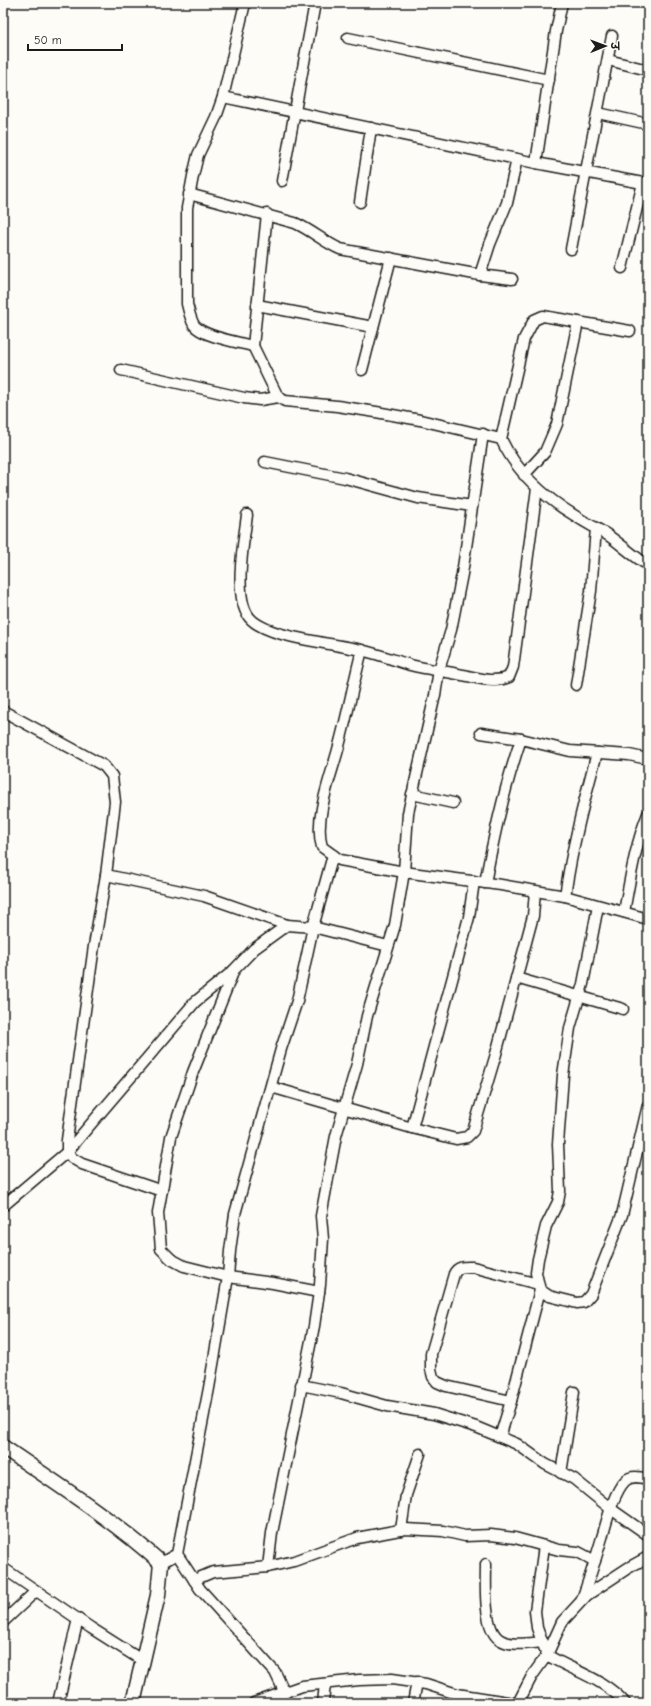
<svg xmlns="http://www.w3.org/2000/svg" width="651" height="1706" font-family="'Comic Neue','Playpen Sans Deva',sans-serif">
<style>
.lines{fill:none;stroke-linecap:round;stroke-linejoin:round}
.street-casing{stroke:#1c1c1c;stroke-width:13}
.secondary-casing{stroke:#1c1c1c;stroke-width:17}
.street{stroke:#fdfcf7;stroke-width:10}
.secondary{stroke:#fdfcf7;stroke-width:14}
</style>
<rect width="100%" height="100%" fill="#fdfcf7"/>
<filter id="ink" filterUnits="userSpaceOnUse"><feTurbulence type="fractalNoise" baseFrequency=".025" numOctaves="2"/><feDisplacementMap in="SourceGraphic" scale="8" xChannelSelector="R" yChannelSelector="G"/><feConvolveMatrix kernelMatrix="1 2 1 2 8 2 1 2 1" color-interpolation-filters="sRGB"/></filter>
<g filter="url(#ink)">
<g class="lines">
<defs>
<g id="street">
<path d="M 245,3 L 223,97 L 216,117 L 198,155 L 193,176 L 187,208 L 187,304 C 189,311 190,318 194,325 C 203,337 238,342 253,346 L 278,397 L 285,401 L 337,406 L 376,412 L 420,420 L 501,439 C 517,473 545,498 577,517 C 587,524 599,529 609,536 C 622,545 634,557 648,565"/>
<path d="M 348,38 L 549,80"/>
<path d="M 608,60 L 648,70"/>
<path d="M 223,97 L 536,163 L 648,184"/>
<path d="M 598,113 L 648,124"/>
<path d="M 536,163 L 556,31 L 562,3"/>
<path d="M 282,181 L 315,3"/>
<path d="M 189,194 L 295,223 C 311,230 324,242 340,249 L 480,275 L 512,279"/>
<path d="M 360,202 L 371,128"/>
<path d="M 571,249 L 612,36"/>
<path d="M 622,268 L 643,183"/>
<path d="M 480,275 L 490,244 L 507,203 L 517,159"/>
<path d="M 257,305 L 373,327"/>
<path d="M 253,346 L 267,214"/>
<path d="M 121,370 L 244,398 L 260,400 L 278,397"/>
<path d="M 362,370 L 391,258"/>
<path d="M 501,439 L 524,339 L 534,320 L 543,316 L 630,331"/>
<path d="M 265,462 L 345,478 L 418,498 L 472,506"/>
<path d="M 524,475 L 545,452 L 557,424 L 578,322"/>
<path d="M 247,515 C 244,540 233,596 249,617 C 265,638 334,643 361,650 C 378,654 394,660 410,665 C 426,669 442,671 458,674 C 475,677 493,684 509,677 L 513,667 L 537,488"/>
<path d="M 362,650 C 354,681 348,712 340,742 C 333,772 313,817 322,847 L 340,860 L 404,872 L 501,885 L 565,896 L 648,919"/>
<path d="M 576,685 L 591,591 L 596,528"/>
<path d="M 3,711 L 104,766 L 112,776 L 115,802 L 106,875 L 94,946 L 67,1140 L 67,1152 L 72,1158 L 82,1164 L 162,1191"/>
<path d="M 481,733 L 521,739 L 570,751 L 629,755 L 648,759"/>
<path d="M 412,794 L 453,803"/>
<path d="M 106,875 L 204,896 L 287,925"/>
<path d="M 485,883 C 494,834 505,786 521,739"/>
<path d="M 565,896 C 572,847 584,801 597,753"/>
<path d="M 598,906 L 583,984 L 570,1028 L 563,1075 L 558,1144 L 560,1191 L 558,1202 L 546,1226 L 538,1259 L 536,1273 L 540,1290 L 549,1296 L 577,1303 L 584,1302 L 591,1294 L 622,1215 L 648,1105"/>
<path d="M 624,912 C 630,880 635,845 648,814"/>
<path d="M 516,978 L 623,1009"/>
<path d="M 271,1087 L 412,1128 L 469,917 L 474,881"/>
<path d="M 412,1128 L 456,1139 L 467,1137 L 473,1131 L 496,1054 L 533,916 L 535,891"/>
<path d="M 3,1206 L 67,1152 L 195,1002 L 233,971"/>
<path d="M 319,1292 L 273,1283 L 228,1277 L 184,1266 L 171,1259 L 161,1249 L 158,1213 L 171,1137 L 193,1072 L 234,970 L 254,949 L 287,925 L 313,927 L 388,946"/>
<path d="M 301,1385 L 341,1393 L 387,1406 L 434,1414 L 476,1427 L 500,1437 L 517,1444 L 545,1464 L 574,1479 L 611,1509 L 648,1535"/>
<path d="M 511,1401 L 446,1386 L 437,1382 L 433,1377 L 431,1369 L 431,1354 L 454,1274 C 458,1266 464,1267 473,1267 L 538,1284"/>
<path d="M 500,1437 L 511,1401 L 540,1290"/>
<path d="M 561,1473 L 574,1392"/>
<path d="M 401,1530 L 406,1495 L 420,1454"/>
<path d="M 544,1546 L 535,1611 L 537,1628 L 547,1655 C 573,1671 605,1679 625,1703"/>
<path d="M 177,1554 L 200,1589 L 275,1672 L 285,1693"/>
<path d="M 161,1563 L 177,1554 L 209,1388 L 228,1277 L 230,1251 L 235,1214 L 281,1049 L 297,1001 L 313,927 L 333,855"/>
<path d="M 486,1564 C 486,1582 483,1628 499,1639 C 510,1647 530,1643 543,1642"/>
<path d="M 268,1567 L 272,1533 L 314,1326 L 320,1285 L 323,1239 L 321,1216 L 329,1173 L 336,1136 L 357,1064 L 367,1016 L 395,925 L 404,872 L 408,813 L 435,695 L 439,670 L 451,630 L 462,574 L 483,434"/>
<path d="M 3,1568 L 91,1628 L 143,1661"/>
<path d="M 194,1580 L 213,1572 L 268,1567 L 294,1561 L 357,1538 L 405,1529 L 443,1531 L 465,1536 L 491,1535 L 515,1538 L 559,1550 L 578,1552 L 595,1561"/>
<path d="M 582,1599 C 589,1580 595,1561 601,1541 C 606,1525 613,1493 625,1481 C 631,1475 640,1477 648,1479"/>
<path d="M 3,1622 L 36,1591"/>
<path d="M 58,1703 L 78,1619"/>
<path d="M 254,1703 L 302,1686 L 359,1680 L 392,1679 L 426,1684 L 457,1694 L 514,1703"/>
<path d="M 323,1703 L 325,1684"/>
<path d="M 413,1703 L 417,1682"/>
<path d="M 518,1703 L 532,1676 L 547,1655 L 562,1622 L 587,1595 L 628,1568 L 648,1557"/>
</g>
<path id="secondary" d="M 3,1447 C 57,1484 112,1519 161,1563 L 158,1595 L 133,1703"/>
</defs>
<use href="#street" class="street-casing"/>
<use href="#secondary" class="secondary-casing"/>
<use href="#street" class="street"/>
<use href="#secondary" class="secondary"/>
</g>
</g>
<rect width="651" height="1706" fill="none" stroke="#fdfcf7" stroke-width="16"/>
<rect x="8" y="8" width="635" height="1690" fill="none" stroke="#1c1c1c" stroke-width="1.5" filter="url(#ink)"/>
<g transform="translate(605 46) rotate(89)" stroke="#fdfcf7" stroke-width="3" paint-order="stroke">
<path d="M0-3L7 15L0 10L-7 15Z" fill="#1c1c1c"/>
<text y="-6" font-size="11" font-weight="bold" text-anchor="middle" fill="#1c1c1c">उ</text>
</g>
<path d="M28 44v6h94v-6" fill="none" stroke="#1c1c1c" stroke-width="2"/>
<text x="34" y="44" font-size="12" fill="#1c1c1c" stroke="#fdfcf7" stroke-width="3" paint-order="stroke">50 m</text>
</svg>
